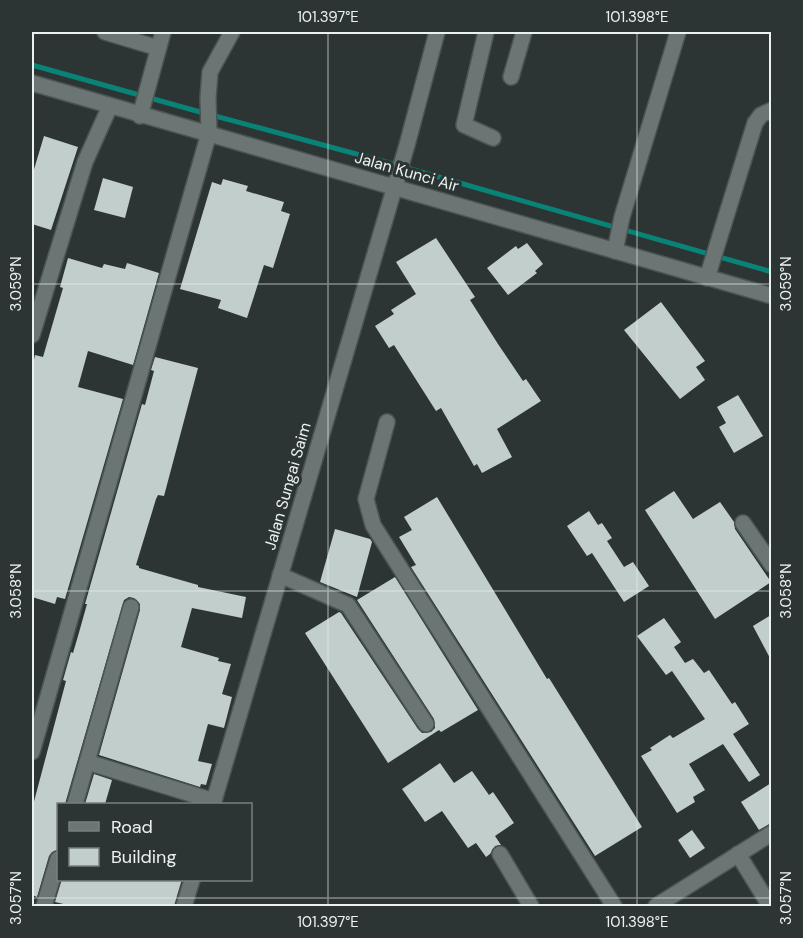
<svg xmlns="http://www.w3.org/2000/svg" width="803" height="938" font-family="'DM Sans',sans-serif">
<style>
.lines{fill:none;stroke-linecap:round;stroke-linejoin:round}
.stream{stroke:#0a8377;stroke-width:5}
.building{fill:#c2cecc}
.minor-casing{stroke:#4c5452;stroke-width:18}
.minor{stroke:#6b7674;stroke-width:15}
.ticks{fill:none;stroke:#ebf1f0;stroke-width:1.5;stroke-opacity:0.45}
.labels{text-anchor:middle;stroke-width:6;stroke-linejoin:round;paint-order:stroke}
.street-label{font-size:16px;fill:#ebf1f0;stroke:#2c3534}
.neatline{fill:none;stroke:#ebf1f0;stroke-width:2}
.ticks-label{font-size:15px;text-anchor:middle;fill:#ebf1f0}
</style>
<rect width="100%" height="100%" fill="#2c3534"/>
<g class="lines">
<path class="stream" d="M 32,65 L 193,110 L 386,162 L 772,272"/>
</g>
<g class="building">
<path d="M 44,136 L 78,147 L 51,230 L 32,224 L 32,176 Z"/>
<path d="M 103,178 L 133,187 L 125,218 L 94,210 Z"/>
<path d="M 223,179 L 248,186 L 246,191 L 284,202 L 281,211 L 290,214 L 273,268 L 264,265 L 247,318 L 218,308 L 221,300 L 180,289 L 212,182 L 221,185 Z"/>
<path d="M 436,238 L 475,297 L 470,300 L 498,344 L 523,381 L 526,379 L 541,401 L 497,429 L 512,457 L 482,473 L 477,464 L 474,466 L 441,408 L 436,411 L 394,345 L 389,348 L 375,326 L 394,314 L 391,310 L 416,294 L 396,262 Z"/>
<path d="M 527,243 L 543,264 L 535,271 L 537,273 L 508,295 L 487,268 L 516,246 L 518,249 Z"/>
<path d="M 68,258 L 102,268 L 104,264 L 125,269 L 127,263 L 159,273 L 133,365 L 88,351 L 78,387 L 123,399 L 65,599 L 57,597 L 55,604 L 32,597 L 32,369 L 35,355 L 43,357 L 63,288 L 60,287 Z"/>
<path d="M 661,302 L 705,361 L 696,367 L 705,380 L 680,399 L 624,330 Z"/>
<path d="M 155,357 L 198,368 L 164,496 L 158,495 L 156,499 L 136,565 L 139,566 L 139,568 L 198,585 L 198,587 L 246,597 L 242,618 L 192,608 L 181,647 L 219,658 L 218,661 L 231,664 L 222,694 L 232,697 L 224,728 L 208,724 L 198,761 L 212,764 L 206,785 L 201,784 L 200,787 L 99,755 L 140,610 L 140,604 L 134,598 L 129,597 L 124,600 L 65,804 L 58,804 L 58,850 L 52,852 L 49,856 L 37,897 L 32,895 L 32,809 L 66,681 L 63,680 L 71,652 L 73,653 L 78,636 L 87,604 L 85,604 L 142,404 L 145,405 L 154,371 L 151,370 Z"/>
<path d="M 738,395 L 763,436 L 734,453 L 719,427 L 726,423 L 717,407 Z"/>
<path d="M 674,491 L 693,519 L 720,502 L 734,522 L 735,529 L 771,582 L 715,619 L 645,510 Z"/>
<path d="M 437,497 L 547,679 L 549,678 L 642,827 L 595,856 L 411,567 L 416,565 L 399,537 L 412,530 L 404,517 Z"/>
<path d="M 589,511 L 598,525 L 602,523 L 612,538 L 607,541 L 624,567 L 633,562 L 649,586 L 624,602 L 592,553 L 587,556 L 567,526 Z"/>
<path d="M 335,529 L 370,539 L 372,542 L 357,597 L 320,582 Z"/>
<path d="M 395,577 L 478,710 L 441,732 L 439,730 L 388,763 L 305,633 L 339,612 L 341,613 L 418,729 L 422,733 L 431,732 L 435,728 L 434,719 L 357,600 Z"/>
<path d="M 771,615 L 771,660 L 753,626 Z"/>
<path d="M 664,618 L 681,642 L 674,647 L 685,663 L 693,659 L 704,673 L 709,670 L 732,704 L 735,702 L 749,724 L 733,734 L 760,775 L 749,782 L 723,744 L 689,764 L 705,790 L 693,797 L 695,802 L 677,813 L 641,756 L 652,750 L 650,748 L 670,735 L 673,738 L 705,719 L 672,671 L 666,675 L 637,636 Z"/>
<path d="M 440,763 L 454,783 L 472,771 L 489,795 L 493,792 L 514,823 L 495,836 L 501,845 L 495,846 L 490,854 L 486,857 L 476,843 L 468,848 L 442,811 L 425,822 L 402,789 Z"/>
<path d="M 94,774 L 112,780 L 105,804 L 85,804 Z"/>
<path d="M 771,783 L 771,823 L 759,830 L 741,802 Z"/>
<path d="M 692,830 L 705,848 L 690,858 L 678,840 Z"/>
<path d="M 62,879 L 182,879 L 174,906 L 72,906 L 55,902 Z"/>
</g>
<g class="lines">
<defs>
<g id="minor">
<path d="M 105,32 L 158,48"/>
<path d="M 486,32 L 464,125 L 493,138"/>
<path d="M 511,77 L 524,32"/>
<path d="M 32,83 L 772,296"/>
<path d="M 140,116 L 163,32"/>
<path d="M 615,251 L 622,217 L 678,32"/>
<path d="M 707,278 L 755,123 L 761,115 L 772,110"/>
<path d="M 32,335 L 85,162 L 110,106"/>
<path d="M 387,422 L 366,499 L 373,525 L 614,906"/>
<path d="M 743,523 L 772,565"/>
<path d="M 280,575 L 348,605 L 426,724"/>
<path d="M 131,607 L 87,762 L 214,801"/>
<path d="M 32,752 L 209,133 L 208,98 L 210,72 L 232,32"/>
<path d="M 75,804 L 87,762"/>
<path d="M 213,804 L 407,145 L 437,32"/>
<path d="M 500,854 L 531,906"/>
<path d="M 738,854 L 770,906"/>
<path d="M 44,906 L 58,859"/>
<path d="M 184,906 L 192,880"/>
<path d="M 656,906 L 772,833"/>
</g>
</defs>
<use href="#minor" class="minor-casing"/>
<use href="#minor" class="minor"/>
</g>
<path class="ticks" d="M 328,32 L 328,906M 637,32 L 637,906M 32,284 L 772,284M 32,591 L 772,591M 32,898 L 772,898"/>
<g class="labels">
<g class="street-label">
<text transform="translate(407 171) rotate(16)" y="6">Jalan Kunci Air</text>
<text transform="translate(287 486) rotate(-74)" y="6">Jalan Sungai Saim</text>
</g>
</g>
<rect width="803" height="938" fill="none" stroke="#2c3534" stroke-width="66"/>
<rect x="57" y="803" width="195" height="78" fill="#2c3534" stroke="#78807f" stroke-width="1.5"/>
<rect x="69" y="822" width="30" height="9" fill="#6b7674" stroke="#78807f" stroke-width="1.5"/>
<text x="111" y="833" font-size="18" fill="#ebf1f0">Road</text>
<rect x="69" y="848" width="30" height="18" fill="#c2cecc" stroke="#78807f" stroke-width="1.5"/>
<text x="111" y="863" font-size="18" fill="#ebf1f0">Building</text>
<rect x="33" y="33" width="737" height="872" class="neatline"/>
<g class="ticks-label">
<text x="328" y="22">101.397°E</text>
<text x="637" y="22">101.398°E</text>
<text transform="translate(16 284) rotate(-90)" y="5">3.059°N</text>
<text transform="translate(786 284) rotate(-90)" y="5">3.059°N</text>
<text transform="translate(16 591) rotate(-90)" y="5">3.058°N</text>
<text transform="translate(786 591) rotate(-90)" y="5">3.058°N</text>
<text transform="translate(16 898) rotate(-90)" y="5">3.057°N</text>
<text transform="translate(786 898) rotate(-90)" y="5">3.057°N</text>
<text x="328" y="927">101.397°E</text>
<text x="637" y="927">101.398°E</text>
</g>
</svg>
